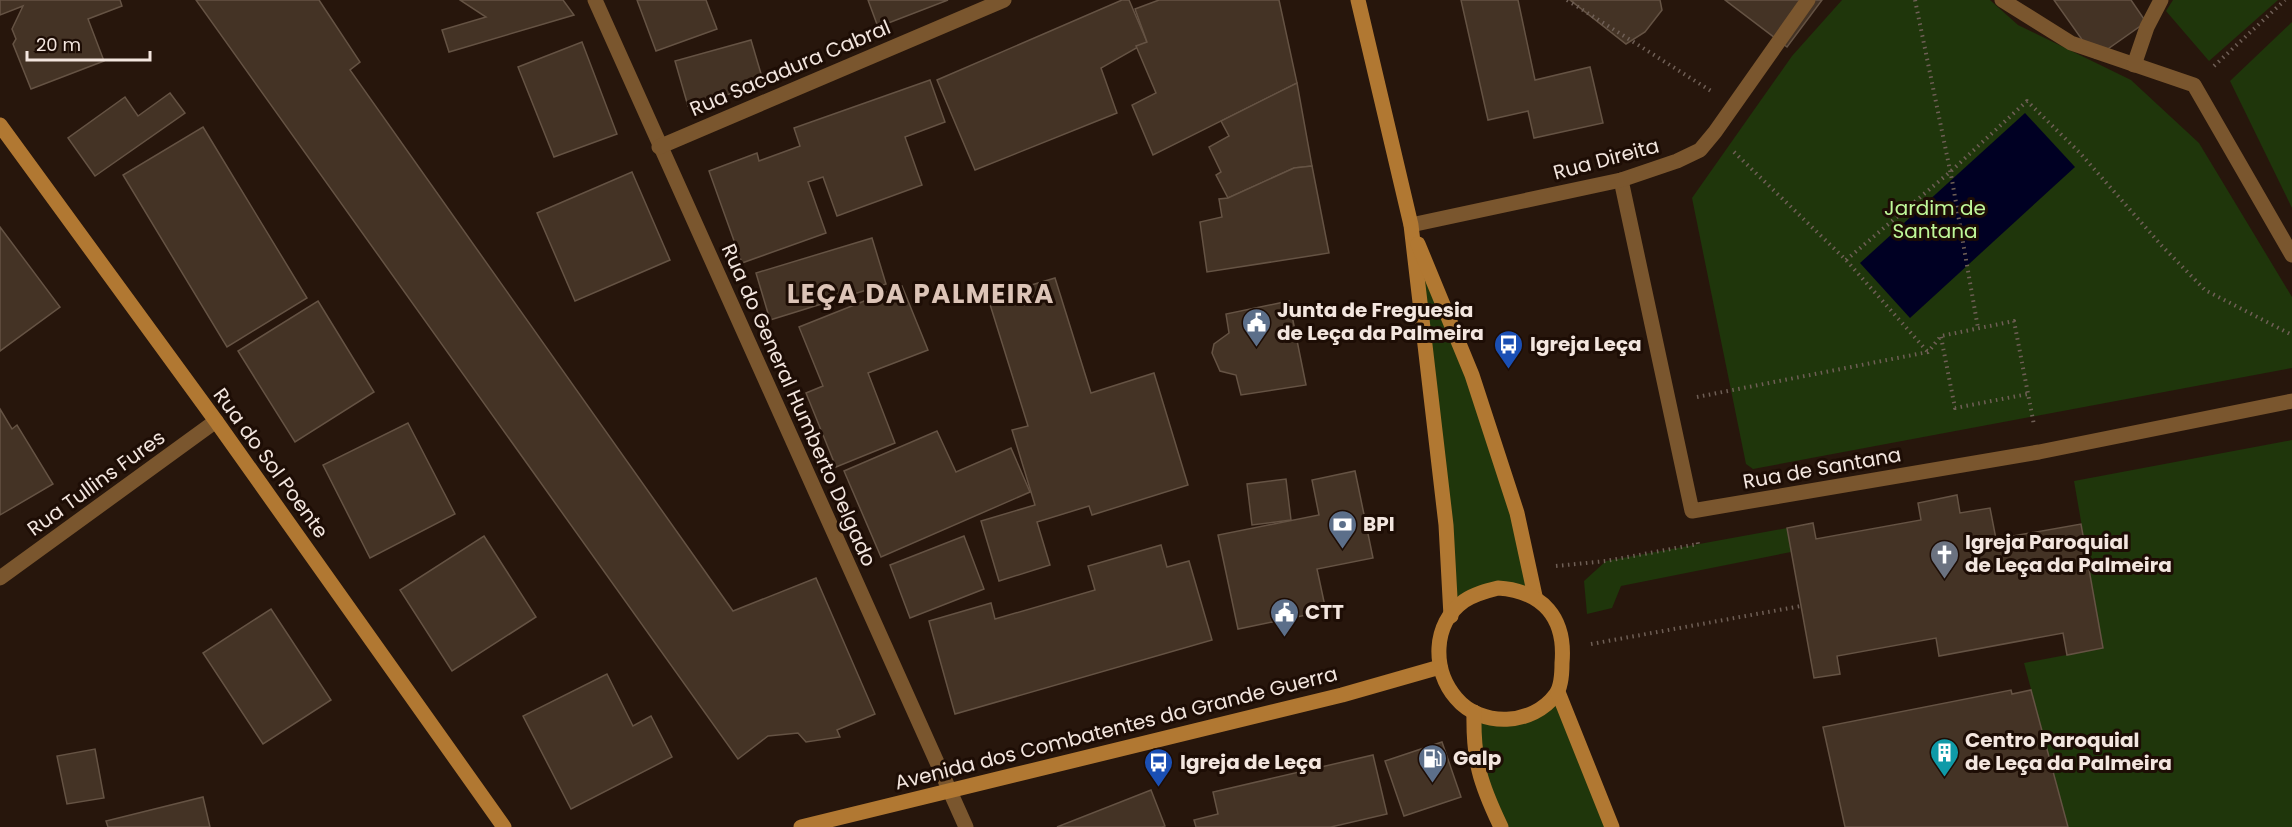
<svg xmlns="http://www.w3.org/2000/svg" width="2292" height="827" font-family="Poppins,sans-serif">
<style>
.green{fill:#1f360b}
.water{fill:#000023}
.building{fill:#443325;stroke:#655344;stroke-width:1.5}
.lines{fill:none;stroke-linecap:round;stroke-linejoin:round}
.path{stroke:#6f5f56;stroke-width:4;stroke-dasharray:1.5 4.5;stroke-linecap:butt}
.street{stroke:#7a562e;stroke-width:15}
.secondary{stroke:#b17832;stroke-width:15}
.labels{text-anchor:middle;stroke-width:6;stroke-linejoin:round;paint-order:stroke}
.street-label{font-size:20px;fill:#f3e6df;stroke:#1d0d05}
.park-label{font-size:20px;fill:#bff799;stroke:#1d0d05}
.poi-label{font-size:20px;font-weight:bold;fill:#f3e6df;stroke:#1d0d05;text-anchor:start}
.district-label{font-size:26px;font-weight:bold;letter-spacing:1.5px;fill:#dcc4b7;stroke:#1d0d05}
</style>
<rect width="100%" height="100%" fill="#27160c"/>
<g class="green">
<path d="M 1842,0 L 1990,0 L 2018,25 L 2131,80 L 2199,143 L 2292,297 L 2292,368 L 1753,469 L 1746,464 L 1692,198 L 1792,56 Z"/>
<path d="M 2173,0 L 2278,0 L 2209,61 L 2166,11 Z"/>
<path d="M 2292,22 L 2292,208 L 2230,81 Z"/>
<path d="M 1411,225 L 1472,376 L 1535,596 L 1498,588 L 1451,616 Z"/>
<path d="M 2292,440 L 2292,827 L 2068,827 L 2024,663 L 2103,648 L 2074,481 Z"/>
<path d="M 1787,528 L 1791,552 L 1621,586 L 1612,608 L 1587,614 L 1584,581 L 1606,561 Z"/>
<path d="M 1558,692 L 1612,827 L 1501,827 L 1480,780 L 1474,712 L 1510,720 Z"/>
</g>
<path class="water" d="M 2025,113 L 2075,167 L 1910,318 L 1860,263 Z"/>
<g class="building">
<path d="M 0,0 L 120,0 L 122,6 L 88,19 L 104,61 L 31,89 L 13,44 L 16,39 L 12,29 L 23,6 L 0,15 Z"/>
<path d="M 196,0 L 319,0 L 360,62 L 350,70 L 733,611 L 816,578 L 875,714 L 837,730 L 840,737 L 806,742 L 798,733 L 768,736 L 738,759 Z"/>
<path d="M 460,0 L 563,0 L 574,15 L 449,52 L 442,30 L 486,17 Z"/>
<path d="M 637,0 L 706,0 L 717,29 L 656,51 Z"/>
<path d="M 868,0 L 948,0 L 878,27 Z"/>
<path d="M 1122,0 L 1129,0 L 1147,42 L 1101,68 L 1117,113 L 975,170 L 937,80 Z"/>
<path d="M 1159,0 L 1279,0 L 1297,83 L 1153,155 L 1132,105 L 1156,93 L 1136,46 L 1147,42 L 1135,9 Z"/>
<path d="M 1461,0 L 1518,0 L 1535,80 L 1590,67 L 1603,123 L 1534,138 L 1528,111 L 1488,120 Z"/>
<path d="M 1570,0 L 1660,0 L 1662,10 L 1645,32 L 1626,44 Z"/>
<path d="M 1725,0 L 1822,0 L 1787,47 Z"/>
<path d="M 2054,0 L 2131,0 L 2146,22 L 2095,58 Z"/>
<path d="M 751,40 L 764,84 L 688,106 L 675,61 Z"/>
<path d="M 582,42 L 617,134 L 554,157 L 518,67 Z"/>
<path d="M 930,80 L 945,122 L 905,137 L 922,185 L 837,216 L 823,177 L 808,182 L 826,233 L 742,263 L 709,171 L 757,153 L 759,161 L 800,146 L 794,128 Z"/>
<path d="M 1297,83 L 1312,166 L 1294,168 L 1228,198 L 1216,175 L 1221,172 L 1209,147 L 1229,136 L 1221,121 Z"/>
<path d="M 170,93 L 185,113 L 95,176 L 68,138 L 125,97 L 138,116 Z"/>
<path d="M 203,127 L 307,298 L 227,347 L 123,175 Z"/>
<path d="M 1312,166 L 1329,253 L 1207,272 L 1200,222 L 1222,217 L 1219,199 L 1228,198 L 1294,168 Z"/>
<path d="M 632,172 L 670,260 L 575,301 L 537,213 Z"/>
<path d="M 0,227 L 60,307 L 0,351 Z"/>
<path d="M 872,238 L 886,284 L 770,320 L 756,273 Z"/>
<path d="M 1055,278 L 1091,393 L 1154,373 L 1188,485 L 1092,515 L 1089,506 L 1037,522 L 1050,565 L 999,581 L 981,521 L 1035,505 L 1012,430 L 1028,426 L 988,298 Z"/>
<path d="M 902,286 L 928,350 L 868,373 L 895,443 L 836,467 L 806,393 L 823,386 L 799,327 Z"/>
<path d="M 318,301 L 374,392 L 295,442 L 238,351 Z"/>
<path d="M 1289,301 L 1306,385 L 1241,395 L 1236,375 L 1220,371 L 1212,353 L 1214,344 L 1229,333 L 1226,314 Z"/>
<path d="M 0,409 L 12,429 L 17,425 L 53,484 L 0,515 Z"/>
<path d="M 408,423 L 455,514 L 370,558 L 323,465 Z"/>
<path d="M 937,431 L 956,472 L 1011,448 L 1030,492 L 881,557 L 844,471 Z"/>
<path d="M 1355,471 L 1373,558 L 1317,569 L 1326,611 L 1238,629 L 1218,535 L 1319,515 L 1312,480 Z"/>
<path d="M 1286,479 L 1291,520 L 1252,525 L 1247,484 Z"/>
<path d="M 1957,495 L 1960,513 L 1990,508 L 1996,539 L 2081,524 L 2103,648 L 2067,655 L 2063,633 L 1939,656 L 1936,638 L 1837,656 L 1840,674 L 1814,678 L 1787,528 L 1813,523 L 1816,539 L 1921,520 L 1918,503 Z"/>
<path d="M 484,536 L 536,617 L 452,671 L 400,590 Z"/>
<path d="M 964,536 L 984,589 L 910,618 L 890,565 Z"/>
<path d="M 1161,545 L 1167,567 L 1189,561 L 1212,640 L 955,714 L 929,621 L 991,603 L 995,619 L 1095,590 L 1088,566 Z"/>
<path d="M 271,609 L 331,700 L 263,744 L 203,653 Z"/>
<path d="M 607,674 L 633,726 L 651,716 L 672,757 L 571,809 L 523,716 Z"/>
<path d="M 2011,690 L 2012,694 L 2031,690 L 2068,827 L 1845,827 L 1823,727 Z"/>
<path d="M 1442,742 L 1461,797 L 1404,816 L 1385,761 Z"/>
<path d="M 95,749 L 104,798 L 67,804 L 57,756 Z"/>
<path d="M 1373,755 L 1387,814 L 1331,827 L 1196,827 L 1194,820 L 1218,814 L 1213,792 Z"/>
<path d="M 1151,790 L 1165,826 L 1162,827 L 1057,827 Z"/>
<path d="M 203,797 L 210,827 L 108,827 L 106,821 Z"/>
</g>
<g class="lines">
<g class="path">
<path d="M 1567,0 L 1711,91"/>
<path d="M 1915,0 L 1952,180 L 1978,328"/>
<path d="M 2214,66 L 2285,0"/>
<path d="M 1734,152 L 1846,260 L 1927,351"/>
<path d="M 1846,260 L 1950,172 L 2027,101 L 2080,153 L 2162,246 L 2205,290 L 2292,335"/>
<path d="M 1941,337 L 1955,408 L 2028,394"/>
<path d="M 1697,397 L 1928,352 L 1941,336 L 2014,321 L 2034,425"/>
<path d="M 1556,566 L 1606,561 L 1698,544 L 1697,539"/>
<path d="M 1591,644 L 1801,606"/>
</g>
<g class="street">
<path d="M 595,0 L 966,827"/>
<path d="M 2002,0 L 2071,43 L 2194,85 L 2292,255"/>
<path d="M 2134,65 L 2147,27 L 2161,0"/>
<path d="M 659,147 L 1004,0"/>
<path d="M 1621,180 L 1692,511 L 2039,452 L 2292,401"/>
<path d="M 1411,225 L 1621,180 L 1677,161 L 1700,150 L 1715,132 L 1808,0"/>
<path d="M 0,578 L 216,421"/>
</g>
<g class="secondary">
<path d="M 1358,0 L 1411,225 L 1446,525 L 1451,616"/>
<path d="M 0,125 L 216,421 L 504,827"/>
<path d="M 1418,244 L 1472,375 L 1517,513 L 1535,596"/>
<path d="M 1498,588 C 1543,591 1566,618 1562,663 C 1562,672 1561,687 1556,694 C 1533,726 1481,728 1456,698 C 1432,670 1432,624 1464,601 C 1474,594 1486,591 1498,588 Z"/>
<path d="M 1558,692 L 1612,827"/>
<path d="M 1474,712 C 1473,761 1480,783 1501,827"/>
<path d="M 801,827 L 1342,695 L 1440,667"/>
</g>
</g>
<defs>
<symbol id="civic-pin" viewBox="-11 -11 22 30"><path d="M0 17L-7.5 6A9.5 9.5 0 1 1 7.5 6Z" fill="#5c6f8a" stroke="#1d0d05"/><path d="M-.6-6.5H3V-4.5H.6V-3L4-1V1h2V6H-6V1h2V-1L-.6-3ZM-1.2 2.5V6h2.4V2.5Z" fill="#fff"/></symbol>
<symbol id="bus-pin" viewBox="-11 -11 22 30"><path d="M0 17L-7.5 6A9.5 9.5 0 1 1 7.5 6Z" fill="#1a4fb4" stroke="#1d0d05"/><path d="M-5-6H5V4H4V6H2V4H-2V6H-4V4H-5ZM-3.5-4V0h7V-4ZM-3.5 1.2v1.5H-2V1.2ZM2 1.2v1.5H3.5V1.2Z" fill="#fff"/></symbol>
<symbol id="bank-pin" viewBox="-11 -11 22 30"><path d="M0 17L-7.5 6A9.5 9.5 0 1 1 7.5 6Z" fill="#5c6f8a" stroke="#1d0d05"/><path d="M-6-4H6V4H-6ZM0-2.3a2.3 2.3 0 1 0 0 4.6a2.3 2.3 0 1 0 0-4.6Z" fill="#fff"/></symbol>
<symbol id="church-pin" viewBox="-11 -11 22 30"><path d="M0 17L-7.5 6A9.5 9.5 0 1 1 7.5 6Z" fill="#6b7280" stroke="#1d0d05"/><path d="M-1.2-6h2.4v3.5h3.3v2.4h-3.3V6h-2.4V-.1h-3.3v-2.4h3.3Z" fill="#fff"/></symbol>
<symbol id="building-pin" viewBox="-11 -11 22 30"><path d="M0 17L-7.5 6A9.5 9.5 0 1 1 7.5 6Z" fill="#0f9aa8" stroke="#1d0d05"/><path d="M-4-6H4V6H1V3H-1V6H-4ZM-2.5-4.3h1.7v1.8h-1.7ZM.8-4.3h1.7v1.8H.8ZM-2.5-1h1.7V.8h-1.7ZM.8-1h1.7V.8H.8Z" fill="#fff"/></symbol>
<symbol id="fuel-pin" viewBox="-11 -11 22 30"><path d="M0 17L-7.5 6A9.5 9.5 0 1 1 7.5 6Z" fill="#5c6f8a" stroke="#1d0d05"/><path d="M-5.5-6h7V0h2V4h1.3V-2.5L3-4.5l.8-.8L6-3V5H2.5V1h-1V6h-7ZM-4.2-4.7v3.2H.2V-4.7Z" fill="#fff"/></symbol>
</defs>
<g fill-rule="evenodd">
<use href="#civic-pin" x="1240" y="306" width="33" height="45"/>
<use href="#bus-pin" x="1492" y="328" width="33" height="45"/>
<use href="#bank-pin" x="1326" y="508" width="33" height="45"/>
<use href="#church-pin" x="1928" y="538" width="33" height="45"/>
<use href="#civic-pin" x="1268" y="596" width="33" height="45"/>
<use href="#building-pin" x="1928" y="736" width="33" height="45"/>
<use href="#fuel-pin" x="1416" y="742" width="33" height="45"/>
<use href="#bus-pin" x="1142" y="746" width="33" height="45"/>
</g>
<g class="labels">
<g class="street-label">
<text transform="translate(790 68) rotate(-23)" y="7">Rua Sacadura Cabral</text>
<text transform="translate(1606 159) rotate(-15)" y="7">Rua Direita</text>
<text transform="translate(799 405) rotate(66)" y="7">Rua do General Humberto Delgado</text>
<text transform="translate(271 463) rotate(54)" y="7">Rua do Sol Poente</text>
<text transform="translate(1822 468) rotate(-10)" y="7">Rua de Santana</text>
<text transform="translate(96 483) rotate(-36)" y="7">Rua Tullins Fures</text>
<text transform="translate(1116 728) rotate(-14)" y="7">Avenida dos Combatentes da Grande Guerra</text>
</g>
<g class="park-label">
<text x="1935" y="215">Jardim de<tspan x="1935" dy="23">Santana</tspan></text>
</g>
<g class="poi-label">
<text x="1277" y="317">Junta de Freguesia<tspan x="1277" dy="23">de Leça da Palmeira</tspan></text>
<text x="1530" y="351">Igreja Leça</text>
<text x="1363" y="531">BPI</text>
<text x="1965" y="549">Igreja Paroquial<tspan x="1965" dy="23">de Leça da Palmeira</tspan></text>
<text x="1305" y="619">CTT</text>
<text x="1965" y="747">Centro Paroquial<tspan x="1965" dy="23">de Leça da Palmeira</tspan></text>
<text x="1453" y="765">Galp</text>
<text x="1180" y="769">Igreja de Leça</text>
</g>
<g class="district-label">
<text x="921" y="303">LEÇA DA PALMEIRA</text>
</g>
</g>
<path d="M27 51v9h123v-9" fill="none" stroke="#f3e6df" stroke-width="3"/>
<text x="36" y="51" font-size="18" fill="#f3e6df" stroke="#1d0d05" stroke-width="4.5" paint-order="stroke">20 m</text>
</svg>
